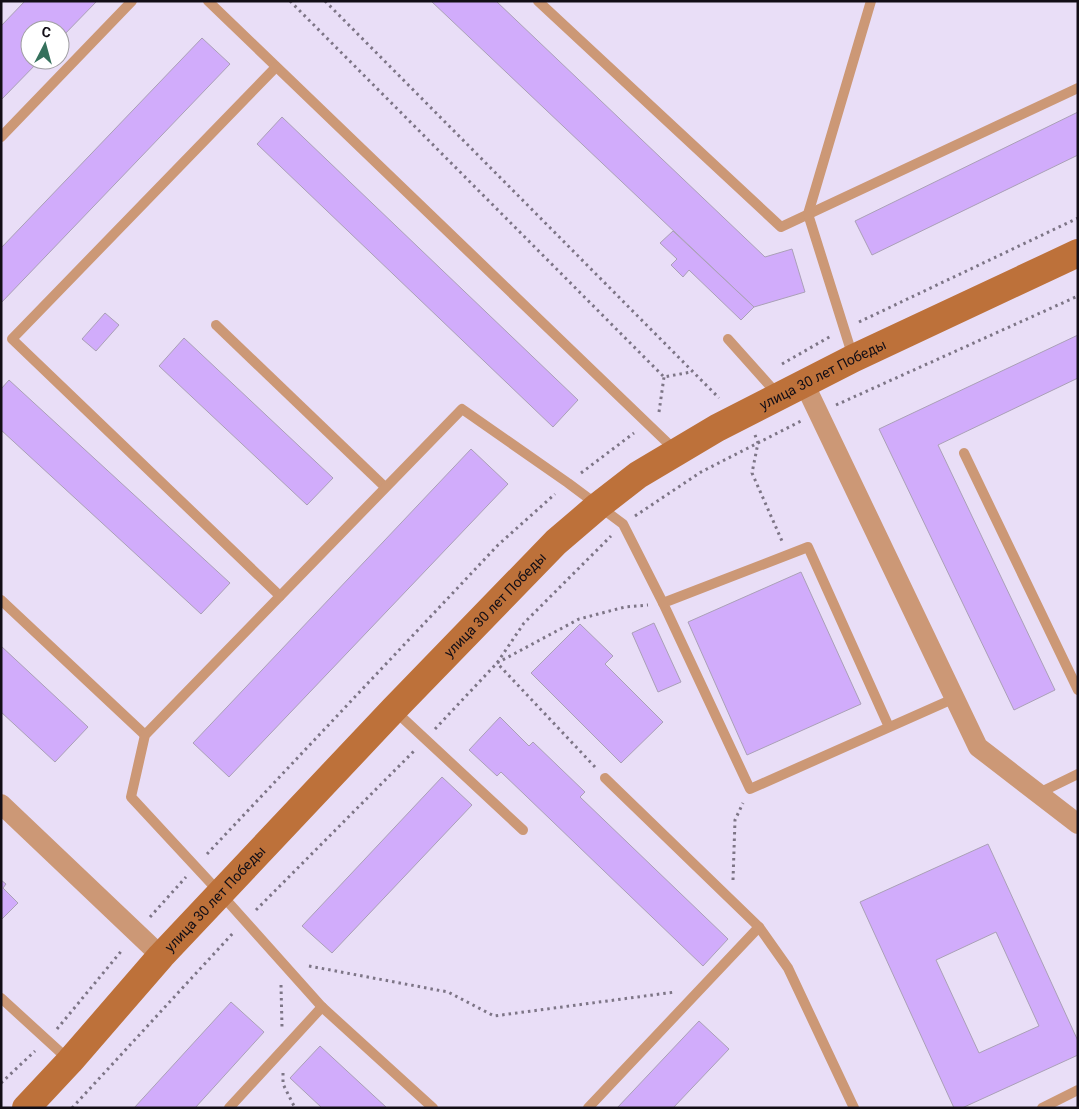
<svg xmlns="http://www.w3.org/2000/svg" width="1079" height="1109" font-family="Roboto,sans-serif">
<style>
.building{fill:#d1acfb;stroke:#aaa0b7;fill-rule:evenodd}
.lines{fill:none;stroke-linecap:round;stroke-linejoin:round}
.path{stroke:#7d7586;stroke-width:3;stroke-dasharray:2.5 4;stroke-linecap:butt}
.service{stroke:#cc9876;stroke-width:10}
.minor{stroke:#cc9876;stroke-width:20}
.secondary{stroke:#bd713a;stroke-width:28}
.labels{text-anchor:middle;stroke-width:4;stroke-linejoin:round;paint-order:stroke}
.street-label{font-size:14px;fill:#120e16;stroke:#fff}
</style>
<rect width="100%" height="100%" fill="#e9def7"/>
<g class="building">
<path d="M 25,1 L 97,1 L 60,39 L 60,30 L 30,30 L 30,60 L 40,60 L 1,100 L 1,26 Z"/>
<path d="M 431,1 L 496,1 L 765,257 L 792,249 L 805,292 L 754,307 Z"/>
<path d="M 202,38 L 230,64 L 1,303 L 1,248 Z"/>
<path d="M 1078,112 L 1078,155 L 872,255 L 855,221 Z"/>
<path d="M 282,117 L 578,400 L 553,427 L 257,144 Z"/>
<path d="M 673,231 L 754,307 L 741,320 L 689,270 L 683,277 L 671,265 L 677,259 L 660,243 Z"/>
<path d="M 105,313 L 119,325 L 96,351 L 82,339 Z"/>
<path d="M 1078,335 L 1078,378 L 938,445 L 1055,690 L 1014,710 L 879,429 Z"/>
<path d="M 184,338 L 333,478 L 307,505 L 159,366 Z"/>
<path d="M 9,380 L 230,583 L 201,614 L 1,430 L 1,389 Z"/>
<path d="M 471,449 L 508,484 L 229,777 L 193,743 Z"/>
<path d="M 801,572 L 861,704 L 747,755 L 688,622 Z"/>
<path d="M 654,623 L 681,682 L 658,692 L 632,633 Z"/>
<path d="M 580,624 L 613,656 L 605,664 L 663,722 L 621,763 L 531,673 Z"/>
<path d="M 1,646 L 88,727 L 55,762 L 1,712 Z"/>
<path d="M 500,717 L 529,746 L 533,742 L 585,792 L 580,797 L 728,939 L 703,966 L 501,772 L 497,776 L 469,750 Z"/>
<path d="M 442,777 L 472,805 L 332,953 L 302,926 Z"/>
<path d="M 988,844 L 1078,1041 L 1078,1055 L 962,1108 L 954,1108 L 860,902 ZM 996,932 L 1039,1026 L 979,1053 L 936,960 Z"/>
<path d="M 1,880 L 6,884 L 3,888 L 18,903 L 1,920 Z"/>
<path d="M 231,1002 L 264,1032 L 195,1108 L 134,1108 Z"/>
<path d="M 699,1021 L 729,1049 L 673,1108 L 617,1108 Z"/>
<path d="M 320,1046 L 387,1108 L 322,1108 L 290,1078 Z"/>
</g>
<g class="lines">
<g class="path">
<path d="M 290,1 L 664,377 L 691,372"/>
<path d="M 325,1 L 719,398"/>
<path d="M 859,322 L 1078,218"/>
<path d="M 782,364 L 831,336"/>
<path d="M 836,405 L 1078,296"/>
<path d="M 659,412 L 664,377"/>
<path d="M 755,435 L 758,443 L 752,473 L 782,541"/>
<path d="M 581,473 L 634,433"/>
<path d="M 635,516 L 701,472 L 801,421"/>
<path d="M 435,729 L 497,663 L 524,623 L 611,536"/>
<path d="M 595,767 L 497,663 L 579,619 L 625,607 L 648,605"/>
<path d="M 207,854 L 498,545 L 555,494"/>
<path d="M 733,880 L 735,820 L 743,803"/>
<path d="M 256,910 L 414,751"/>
<path d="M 150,917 L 186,877"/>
<path d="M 309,966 L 448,992 L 494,1016 L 675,992"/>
<path d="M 281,985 L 282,1027"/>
<path d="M 57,1029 L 123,949"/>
<path d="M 283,1073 L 283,1084 L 295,1108"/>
<path d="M 1,1083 L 35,1051"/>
<path d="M 72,1108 L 234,932"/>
</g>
<g class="service">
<path d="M 208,1 L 676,451"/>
<path d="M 538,1 L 781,227 L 1078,88"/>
<path d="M 276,67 L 12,339 L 280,596"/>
<path d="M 1,137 L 132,1"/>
<path d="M 216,325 L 385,487"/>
<path d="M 728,339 L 778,395"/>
<path d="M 853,357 L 808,214 L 871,1"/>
<path d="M 964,453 L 1078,690"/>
<path d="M 1,600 L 145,735"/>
<path d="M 394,710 L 523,830"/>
<path d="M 889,727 L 808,547 L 663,603 L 750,789 L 955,698"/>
<path d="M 1039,793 L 1078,774"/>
<path d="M 759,927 L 788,968 L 854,1108"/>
<path d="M 1,998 L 70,1061"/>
<path d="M 229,1108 L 322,1007"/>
<path d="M 433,1108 L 322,1007 L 220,893 L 131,797 L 145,735 L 462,409 L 568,483 L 623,524 L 663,603"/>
<path d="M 588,1108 L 759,927 L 605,778"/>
<path d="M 1042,1108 L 1078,1090"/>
</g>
<g class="minor">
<path d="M 804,383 L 978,747 L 1078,824"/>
<path d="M 1,804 L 161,956"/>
</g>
<path class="secondary" id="s1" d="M 26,1108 L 70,1061 L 161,956 L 394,709 L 556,542 L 598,506 L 638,475 L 717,428 L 854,358 L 1078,253"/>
</g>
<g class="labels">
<g class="street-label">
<text dy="5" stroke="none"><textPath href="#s1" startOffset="1092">улица 30 лет Победы</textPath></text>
<text dy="5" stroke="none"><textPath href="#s1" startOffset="688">улица 30 лет Победы</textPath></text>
<text dy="5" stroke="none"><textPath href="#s1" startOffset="282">улица 30 лет Победы</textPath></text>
</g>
</g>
<rect width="1079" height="1109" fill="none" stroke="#120e16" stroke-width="5"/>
<g transform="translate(45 45) rotate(6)"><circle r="24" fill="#ffffff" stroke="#a09fa2"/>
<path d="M0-4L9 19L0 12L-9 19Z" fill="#35715c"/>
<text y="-8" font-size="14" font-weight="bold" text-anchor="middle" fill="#120e16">С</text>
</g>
</svg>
